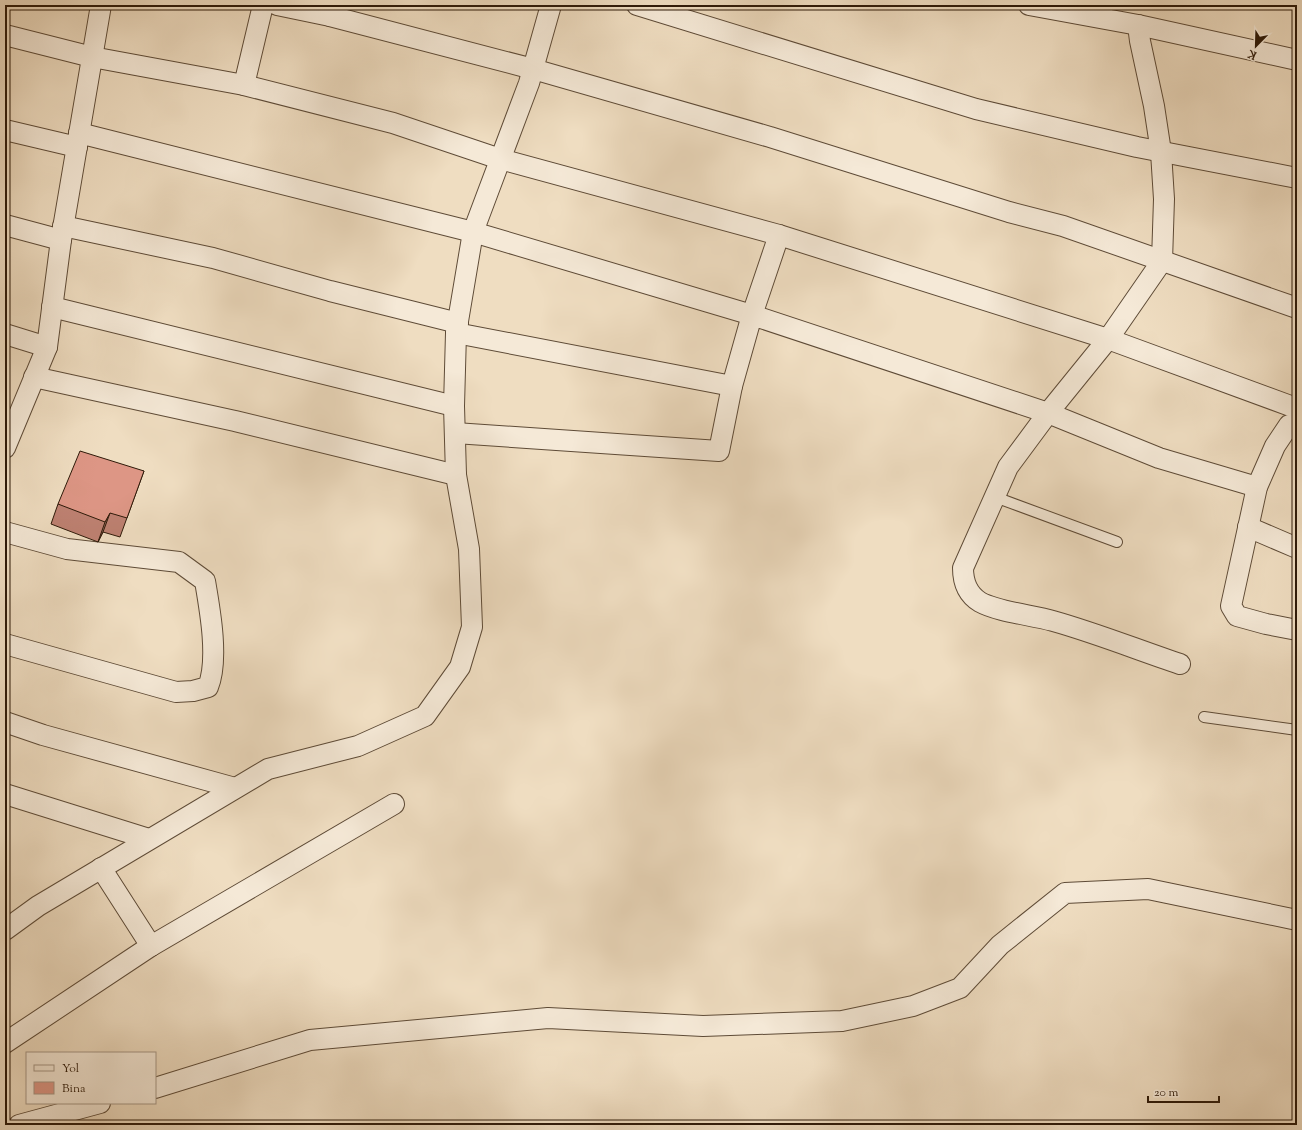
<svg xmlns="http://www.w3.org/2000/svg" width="1302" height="1130" font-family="'Sorts Mill Goudy',serif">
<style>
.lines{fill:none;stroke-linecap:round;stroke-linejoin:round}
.lane-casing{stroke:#5e4b37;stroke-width:12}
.street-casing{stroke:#5e4b37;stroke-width:22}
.lane{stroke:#f5e9d7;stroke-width:10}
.street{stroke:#f5e9d7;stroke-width:20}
.wall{fill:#be8172;stroke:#2e1a09}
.shaded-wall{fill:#9b695d;stroke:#2e1a09}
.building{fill:#dd9685;stroke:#2e1a09}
</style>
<rect width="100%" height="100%" fill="#efddc1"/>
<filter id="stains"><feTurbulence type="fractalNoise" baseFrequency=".005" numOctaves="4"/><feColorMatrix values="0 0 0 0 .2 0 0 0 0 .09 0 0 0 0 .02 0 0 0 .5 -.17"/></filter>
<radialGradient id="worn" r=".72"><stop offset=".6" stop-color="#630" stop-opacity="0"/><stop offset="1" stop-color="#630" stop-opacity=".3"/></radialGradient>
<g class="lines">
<defs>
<g id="lane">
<path d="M 995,497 L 1117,542"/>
<path d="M 1204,717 L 1297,730"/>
</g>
<g id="street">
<path d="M 277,5 L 330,16 L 332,5"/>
<path d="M 637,5 L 976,109 L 1137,147 L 1297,178"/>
<path d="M 1029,5 L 1138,25 L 1297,60"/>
<path d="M 330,16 L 533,69 L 770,137 L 1009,212 L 1063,226 L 1297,308"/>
<path d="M 1138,25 L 1140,41 L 1154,106 L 1161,152 L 1164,199 L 1162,261 L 1108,339 L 1048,413 L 1008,467 L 963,568 C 963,582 967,594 980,602 C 998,612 1032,615 1053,621 C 1096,633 1138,650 1180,664"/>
<path d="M 5,35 L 92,57 L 244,85 L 393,123 L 500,159 L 779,235 L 1108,339 L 1296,408"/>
<path d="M 244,85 L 263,5"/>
<path d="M 5,130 L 77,147"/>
<path d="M 79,133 L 473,232 L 752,315 L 779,235"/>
<path d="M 5,225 L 61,240"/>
<path d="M 63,226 L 213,258 L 330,291 L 458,323"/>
<path d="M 52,307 L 454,406"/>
<path d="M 456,333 L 732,386 L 752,315 L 1048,413 L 1159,458 L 1257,487"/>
<path d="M 5,334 L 47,347"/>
<path d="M 34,377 L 235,421 L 456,475"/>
<path d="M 1289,425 L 1275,446 L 1257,487 L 1231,606 L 1237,616 L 1266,624 L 1297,630"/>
<path d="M 455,433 L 719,451 L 732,386"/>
<path d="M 5,448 L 47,347 L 61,240 L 101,5"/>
<path d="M 1248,527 L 1297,548"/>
<path d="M 5,532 L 67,549 L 179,562 L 205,581 C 210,610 219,660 208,687 L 193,691 L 176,692 L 5,644"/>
<path d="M 5,722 L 43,735 L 235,788"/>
<path d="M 5,794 L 149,839"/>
<path d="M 101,868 L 151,946"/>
<path d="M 5,930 L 38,906 L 268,769 L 358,746 L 425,716 L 460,667 L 472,627 L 469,549 L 456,475 L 454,406 L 456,333 L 473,232 L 529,83 L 551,5"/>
<path d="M 5,1043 L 151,946 L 394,804"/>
<path d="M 155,1088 L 310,1040 L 548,1018 L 703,1026 L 842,1021 L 913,1006 L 960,988 L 1000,945 L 1065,893 L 1148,889 L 1297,920"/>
<path d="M 19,1125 L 100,1103"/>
</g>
</defs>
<use href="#lane" class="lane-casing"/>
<use href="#street" class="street-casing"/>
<use href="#lane" class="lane"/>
<use href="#street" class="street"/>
</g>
<path class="wall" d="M 144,471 L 120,537 L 103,532 L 98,542 L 51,524 L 58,504 Z"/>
<path class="shaded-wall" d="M 110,513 L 103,532 L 98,542 L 105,522 Z"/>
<path class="building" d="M 80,451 L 144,471 L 127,518 L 110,513 L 105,522 L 58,504 Z"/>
<rect width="1302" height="1130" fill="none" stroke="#efddc1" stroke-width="20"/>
<rect x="6" y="6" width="1290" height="1118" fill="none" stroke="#2e1a09" stroke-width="2"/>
<rect x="10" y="10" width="1282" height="1110" fill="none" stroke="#2e1a09"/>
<rect x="26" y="1052" width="130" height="52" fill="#f5e9d7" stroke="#a59685"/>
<rect x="34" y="1065" width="20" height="6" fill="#f5e9d7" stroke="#a59685"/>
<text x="62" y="1072" font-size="12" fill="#2e1a09">Yol</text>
<rect x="34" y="1082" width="20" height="12" fill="#dd9685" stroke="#a59685"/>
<text x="62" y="1092" font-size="12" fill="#2e1a09">Bina</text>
<g transform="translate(1256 46) rotate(203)" stroke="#f5e9d7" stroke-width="3" paint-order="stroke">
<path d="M0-3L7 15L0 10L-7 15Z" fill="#2e1a09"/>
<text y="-6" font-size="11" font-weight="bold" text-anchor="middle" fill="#2e1a09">K</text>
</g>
<path d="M1148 1096v6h71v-6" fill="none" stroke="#2e1a09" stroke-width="2"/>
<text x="1154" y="1096" font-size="12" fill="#2e1a09" stroke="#f5e9d7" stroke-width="3" paint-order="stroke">20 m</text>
<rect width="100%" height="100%" filter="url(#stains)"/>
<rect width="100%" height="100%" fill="url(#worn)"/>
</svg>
